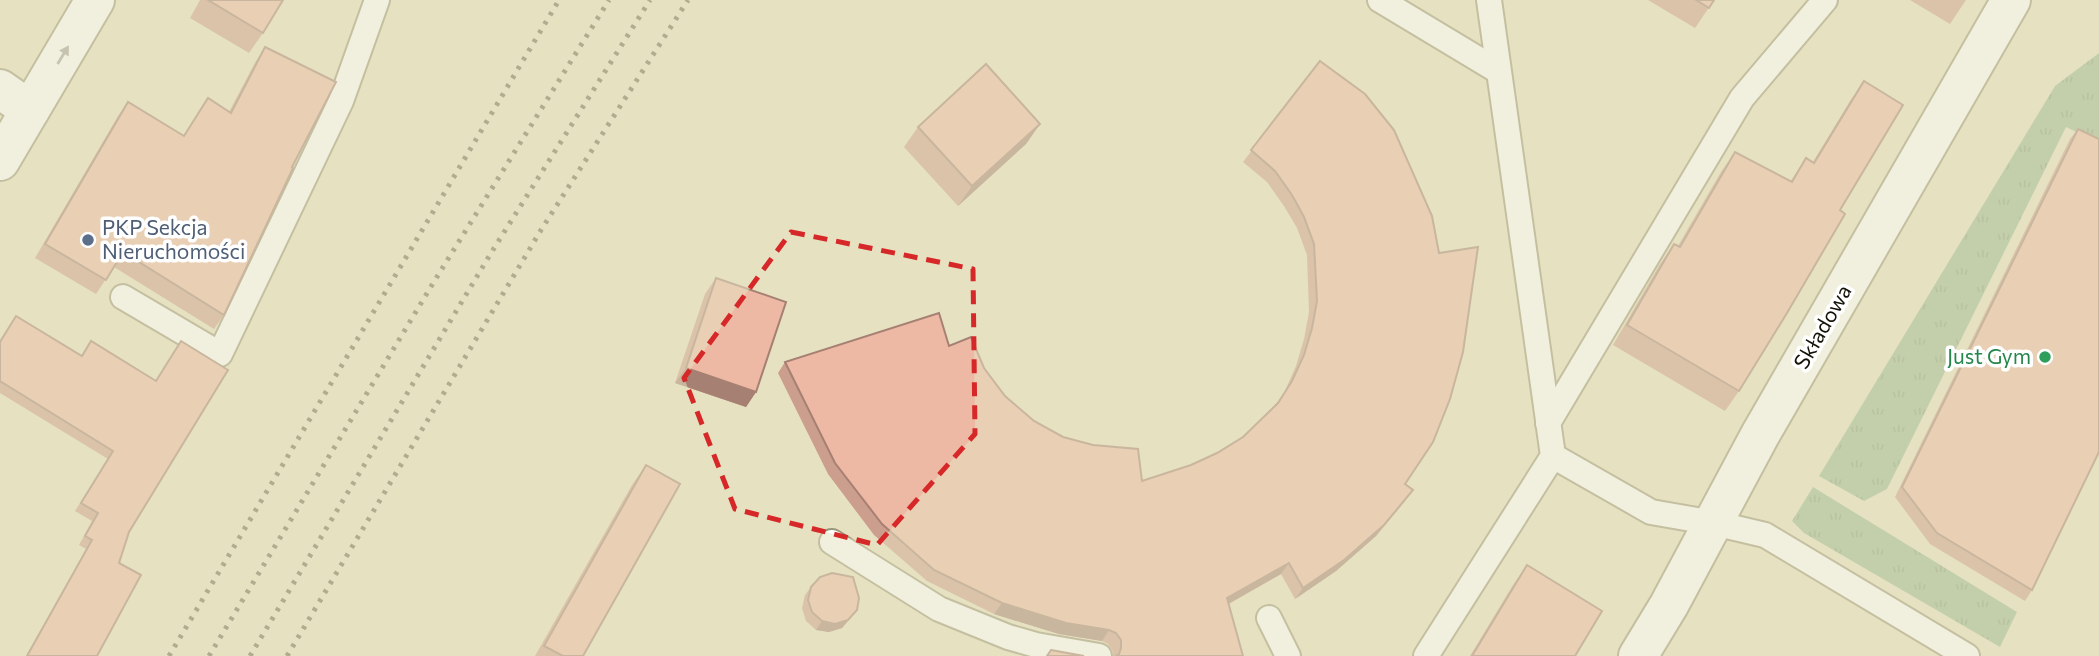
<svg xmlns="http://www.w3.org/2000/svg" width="2099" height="656" font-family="Commissioner,sans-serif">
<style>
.grass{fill:url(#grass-tufts)}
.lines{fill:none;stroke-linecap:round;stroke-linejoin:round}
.service-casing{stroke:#9b9678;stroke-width:28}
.minor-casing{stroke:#9b9678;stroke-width:42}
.tertiary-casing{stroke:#9b9678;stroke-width:42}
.service{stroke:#fff;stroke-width:24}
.minor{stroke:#fff;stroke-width:38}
.tertiary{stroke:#fff;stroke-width:38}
.rail{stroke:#6d6b56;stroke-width:5;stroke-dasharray:3.5 7;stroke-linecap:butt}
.wall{fill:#cc9e8d}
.shaded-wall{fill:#a68173}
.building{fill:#edb8a4;stroke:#a68173;stroke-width:2}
.oneway{fill:#a1a09b}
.marked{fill:none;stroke:#d62828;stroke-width:5;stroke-dasharray:14 9;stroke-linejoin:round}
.service-dot{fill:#5c6f8a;stroke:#fff;stroke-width:2.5}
.leisure-dot{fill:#2e9e5b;stroke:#fff;stroke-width:2.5}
.labels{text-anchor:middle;stroke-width:7;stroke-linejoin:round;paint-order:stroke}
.service-label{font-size:21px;fill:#4e5e75;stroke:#fff;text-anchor:start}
.street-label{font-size:21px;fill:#131206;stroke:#fff}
.leisure-label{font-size:21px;fill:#27864d;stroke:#fff;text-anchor:end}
</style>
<defs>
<pattern id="grass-tufts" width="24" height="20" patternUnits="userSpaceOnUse" patternTransform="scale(1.75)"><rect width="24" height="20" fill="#9ab890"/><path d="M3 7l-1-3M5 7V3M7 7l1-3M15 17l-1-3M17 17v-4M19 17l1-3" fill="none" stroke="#849d7b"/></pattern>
</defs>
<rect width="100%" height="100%" fill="#e6e1c1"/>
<g class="grass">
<path d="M 2099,53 L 2099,143 L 2066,127 L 1887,489 L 1864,501 L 1819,476 L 2055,86 Z"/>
<path d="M 1813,487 L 2017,612 L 2000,647 L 1804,533 L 1792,521 Z"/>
</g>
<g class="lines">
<defs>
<g id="service">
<path d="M 1380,0 L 1498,71"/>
<path d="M 123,297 L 220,354 L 341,101 L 377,0"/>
<path d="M 1548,423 L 1742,98 L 1825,0"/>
<path d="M 1553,456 L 1651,512 L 1714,523 L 1765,535 L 1967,656"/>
<path d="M 832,542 L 939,609 L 1008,637 L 1036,645 L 1099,656"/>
<path d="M 1269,618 L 1288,656"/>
<path d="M 1426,656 L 1553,456 L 1489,0"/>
</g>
<g id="minor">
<path d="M 0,89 L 30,110"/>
<path d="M 1638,656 L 1669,605 L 1760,435 L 2011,0"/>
</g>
<path id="tertiary" d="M 0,161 L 95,0"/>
</defs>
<use href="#service" class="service-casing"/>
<use href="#minor" class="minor-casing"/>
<use href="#tertiary" class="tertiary-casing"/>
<use href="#service" class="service"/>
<use href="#minor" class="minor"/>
<use href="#tertiary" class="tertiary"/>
<g class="rail">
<path d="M 169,656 L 559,0"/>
<path d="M 209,656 L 435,280 L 609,0"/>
<path d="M 250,656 L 491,253 L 650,0"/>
<path d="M 287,656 L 541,230 L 688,0"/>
</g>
</g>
<g class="wall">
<path d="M 200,0 L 283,0 L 263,33 L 249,53 L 190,18 Z"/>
<path d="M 1648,0 L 1714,0 L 1695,28 Z"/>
<path d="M 1910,0 L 1966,0 L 1950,24 Z"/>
<path d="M 265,47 L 292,167 L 224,315 L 214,329 L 114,267 L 96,294 L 35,258 L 118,116 L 128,102 L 183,135 L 229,112 L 256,61 Z"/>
<path d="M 1320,61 L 1405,484 L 1405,501 L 1376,536 L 1336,571 L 1295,599 L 1281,574 L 1229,604 L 1243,656 L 1113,656 L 1113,652 L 1108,644 L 1102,641 L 1059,634 L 994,614 L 927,581 L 874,535 L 828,474 L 778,373 L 785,362 L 949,346 L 984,368 L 1005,396 L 1034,421 L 1142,481 L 1191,465 L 1217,453 L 1243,437 L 1277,403 L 1284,393 L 1296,366 L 1304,339 L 1309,312 L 1307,255 L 1297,228 L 1284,206 L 1267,182 L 1243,162 Z"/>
<path d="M 1864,81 L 1840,210 L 1739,391 L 1725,411 L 1613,345 L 1660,264 L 1674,244 L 1678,246 L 1721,172 L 1735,152 L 1790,182 L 1806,158 L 1813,162 L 1850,101 Z"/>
<path d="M 1040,124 L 1026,144 L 958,206 L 904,147 L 918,127 Z"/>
<path d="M 2078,129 L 2032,590 L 2025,601 L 1930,544 L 1895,497 L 2070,139 Z"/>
<path d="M 716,278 L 756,392 L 746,407 L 675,383 L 705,294 Z"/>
<path d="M 0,341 L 82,356 L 91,341 L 129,532 L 119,563 L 97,656 L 26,656 L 86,549 L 79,545 L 92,521 L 75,511 L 108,459 L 0,393 Z"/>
<path d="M 646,465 L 583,656 L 535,656 L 632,485 Z"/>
<path d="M 1527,565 L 1575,656 L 1470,656 L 1513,585 Z"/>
<path d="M 811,587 L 857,610 L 842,628 L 829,632 L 816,630 L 806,621 L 802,608 L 805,595 Z"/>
</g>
<g class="shaded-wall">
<path d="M 1040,124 L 1026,144 L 958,206 L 972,186 Z"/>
<path d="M 686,368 L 756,392 L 746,407 L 675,383 Z"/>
<path d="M 1413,490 L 1376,536 L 1336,571 L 1295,599 L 1303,588 Z"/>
<path d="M 1289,563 L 1281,574 L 1219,609 L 1227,598 Z"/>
<path d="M 1002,603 L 1109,630 L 1102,641 L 1059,634 L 994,614 Z"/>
<path d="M 857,610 L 842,628 L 829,632 L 816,630 L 822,621 Z"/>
</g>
<g class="building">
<path d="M 208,0 L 283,0 L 263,33 Z"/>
<path d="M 1696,0 L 1714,0 L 1709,8 Z"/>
<path d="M 265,47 L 336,82 L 292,167 L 293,168 L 224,315 L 123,252 L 106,280 L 45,244 L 128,102 L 184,136 L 208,98 L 231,113 Z"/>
<path d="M 1320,61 L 1365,94 L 1394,130 L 1432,216 L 1439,253 L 1478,247 L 1463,352 L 1450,399 L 1433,442 L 1405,484 L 1413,490 L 1384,525 L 1344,560 L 1303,588 L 1289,563 L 1227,598 L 1243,656 L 1116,656 L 1119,654 L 1121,648 L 1121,640 L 1116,633 L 1109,630 L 1066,623 L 1002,603 L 934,570 L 882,524 L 835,463 L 785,362 L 939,313 L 949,346 L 971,337 L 984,368 L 1005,396 L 1034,421 L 1063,437 L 1093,445 L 1138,449 L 1142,481 L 1191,465 L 1217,453 L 1243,437 L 1278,403 L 1292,381 L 1304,355 L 1312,328 L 1317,301 L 1314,244 L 1304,217 L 1292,195 L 1275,171 L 1251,150 Z"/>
<path d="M 986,64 L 1040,124 L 972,186 L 918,127 Z"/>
<path d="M 1864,81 L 1903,105 L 1840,210 L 1845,214 L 1787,313 L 1739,391 L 1627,325 L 1674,244 L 1680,247 L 1735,152 L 1792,182 L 1806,158 L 1814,163 Z"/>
<path d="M 2078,129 L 2099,139 L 2099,452 L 2032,590 L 1937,533 L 1902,487 Z"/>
<path d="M 716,278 L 786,302 L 756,392 L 686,368 Z"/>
<path d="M 16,316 L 82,356 L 91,341 L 156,381 L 181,341 L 228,370 L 129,532 L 119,563 L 141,575 L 97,656 L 27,656 L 92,540 L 85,536 L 98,513 L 81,503 L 113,451 L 0,381 L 0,342 Z"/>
<path d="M 646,465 L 680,484 L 583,656 L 563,656 L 544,646 Z"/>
<path d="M 1527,565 L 1602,611 L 1575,656 L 1472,656 Z"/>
<path d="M 832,573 L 853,577 L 859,598 L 857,610 L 848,620 L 835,624 L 822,621 L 812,612 L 808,600 L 811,587 L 820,577 Z"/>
<path d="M 1051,650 L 1084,656 L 1047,656 Z"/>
</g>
<defs><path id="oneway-solid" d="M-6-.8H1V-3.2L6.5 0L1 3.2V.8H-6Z" transform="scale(1.75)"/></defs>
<use class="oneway" href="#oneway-solid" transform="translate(63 55) rotate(-59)"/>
<path d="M0 0H2099V656H0ZM 791,232 L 973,269 L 975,434 L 877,545 L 735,509 L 684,378 Z" fill="#e6e1c1" fill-opacity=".55" fill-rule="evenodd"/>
<path class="marked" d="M 791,232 L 973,269 L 975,434 L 877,545 L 735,509 L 684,378 Z"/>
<circle class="service-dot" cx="88" cy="240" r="7"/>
<circle class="leisure-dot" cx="2045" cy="357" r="7"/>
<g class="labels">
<g class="service-label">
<text x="102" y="235">PKP Sekcja<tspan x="102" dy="24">Nieruchomości</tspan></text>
</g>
<g class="street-label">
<text transform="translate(1823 327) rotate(-60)" y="7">Składowa</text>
</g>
<g class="leisure-label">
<text x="2031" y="364">Just Gym</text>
</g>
</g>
</svg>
